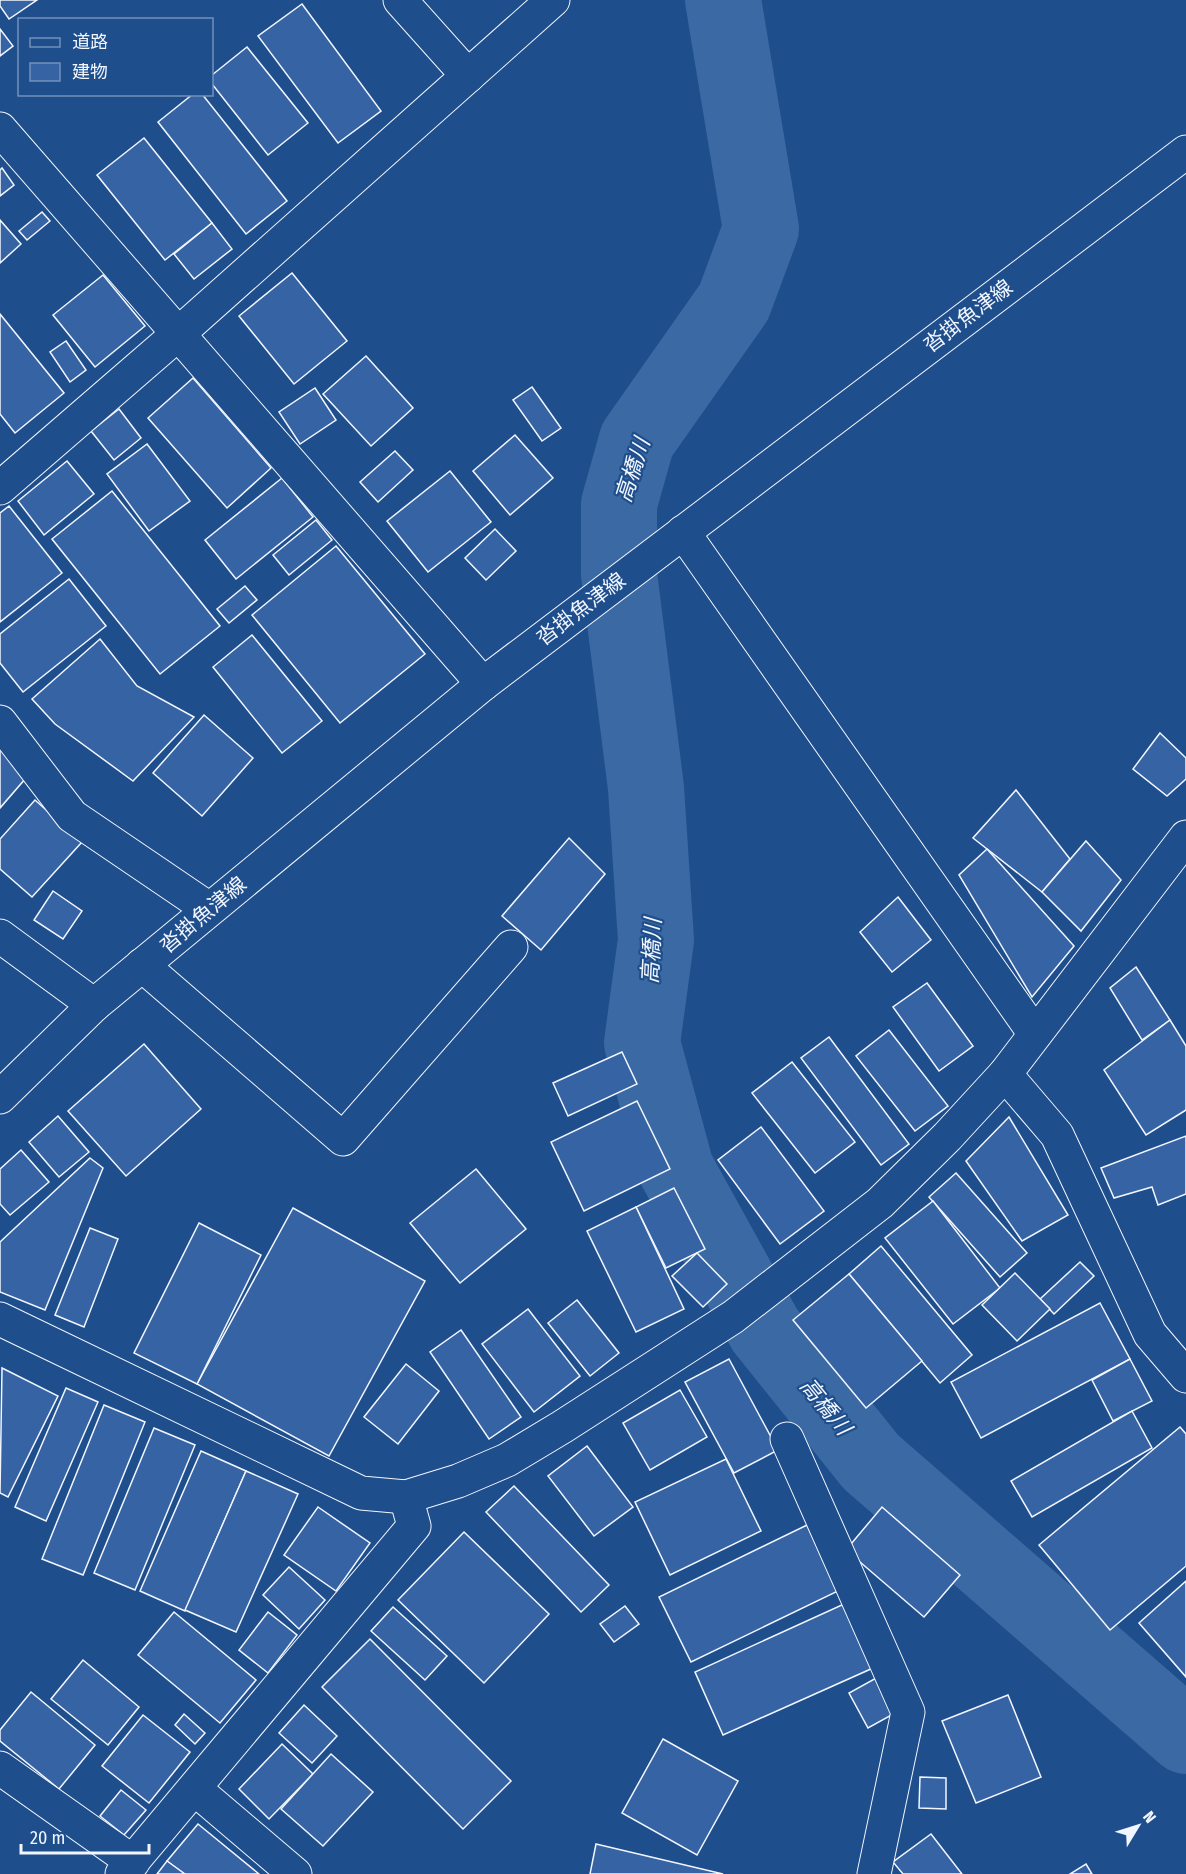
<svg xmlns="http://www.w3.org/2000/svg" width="1186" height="1874" font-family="'Fira Sans Condensed','Noto Sans JP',sans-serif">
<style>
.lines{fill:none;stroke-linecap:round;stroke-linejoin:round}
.river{stroke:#3b69a3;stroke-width:76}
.building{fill:#3563a3;stroke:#f2f6ff;stroke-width:1.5}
.minor-casing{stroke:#f2f6ff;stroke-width:35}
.major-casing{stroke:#f2f6ff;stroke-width:35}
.minor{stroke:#1f4e8c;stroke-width:33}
.major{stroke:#1f4e8c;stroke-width:33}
.labels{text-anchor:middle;stroke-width:4.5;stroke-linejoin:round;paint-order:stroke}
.street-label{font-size:21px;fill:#f2f6ff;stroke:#1f4e8c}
.water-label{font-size:22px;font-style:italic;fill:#f2f6ff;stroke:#1f4e8c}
</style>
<rect width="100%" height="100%" fill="#1f4e8c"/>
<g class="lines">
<path class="river" d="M 723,0 L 761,229 L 734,302 L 637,440 L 619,504 L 619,574 L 646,788 L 656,940 L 642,1043 L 676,1169 L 765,1330 L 871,1462 L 1186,1736"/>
</g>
<g class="building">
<path d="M 0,0 L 37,0 L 9,19 L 0,6 Z"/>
<path d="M 302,4 L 381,111 L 338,143 L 258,36 Z"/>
<path d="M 0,29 L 13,46 L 0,56 Z"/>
<path d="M 247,47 L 308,123 L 268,155 L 212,84 L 212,75 Z"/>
<path d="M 193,94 L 202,94 L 287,201 L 246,234 L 158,122 Z"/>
<path d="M 144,138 L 212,223 L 165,260 L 97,175 Z"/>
<path d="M 2,168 L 14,185 L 0,196 L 0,170 Z"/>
<path d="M 42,212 L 50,221 L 27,240 L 19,231 Z"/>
<path d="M 0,220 L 21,244 L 0,263 Z"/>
<path d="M 212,223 L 232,249 L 194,279 L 174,254 Z"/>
<path d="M 292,273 L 347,341 L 294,384 L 239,316 Z"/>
<path d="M 103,275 L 145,326 L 95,367 L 53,315 Z"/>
<path d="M 0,314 L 64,393 L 15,433 L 0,414 Z"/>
<path d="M 66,341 L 86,370 L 70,382 L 50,352 Z"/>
<path d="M 366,356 L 413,408 L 371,446 L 323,394 Z"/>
<path d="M 193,378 L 271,468 L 227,508 L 148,418 Z"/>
<path d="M 532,387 L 561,428 L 542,441 L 513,400 Z"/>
<path d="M 315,388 L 336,420 L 300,444 L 279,412 Z"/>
<path d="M 119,409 L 141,438 L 114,460 L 91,431 Z"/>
<path d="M 515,435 L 553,478 L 510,515 L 473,471 Z"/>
<path d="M 147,444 L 190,501 L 149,531 L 107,474 Z"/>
<path d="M 395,451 L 413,470 L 378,502 L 360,482 Z"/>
<path d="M 67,461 L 94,494 L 44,535 L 18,501 Z"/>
<path d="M 450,471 L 491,522 L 428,572 L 387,521 Z"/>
<path d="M 282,478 L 313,517 L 236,579 L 205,540 Z"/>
<path d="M 112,491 L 220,626 L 160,674 L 52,539 Z"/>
<path d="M 9,506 L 62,573 L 0,622 L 0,513 Z"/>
<path d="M 316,520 L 332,540 L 289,575 L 273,555 Z"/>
<path d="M 495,529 L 516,551 L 486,580 L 465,558 Z"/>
<path d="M 336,546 L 425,654 L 340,723 L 252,615 Z"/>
<path d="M 69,579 L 106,626 L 23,692 L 0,663 L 0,634 Z"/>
<path d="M 245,586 L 257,600 L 229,623 L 217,609 Z"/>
<path d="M 252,635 L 322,721 L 282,753 L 213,667 Z"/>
<path d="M 100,639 L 137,686 L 194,717 L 133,781 L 55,724 L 32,699 Z"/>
<path d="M 204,715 L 253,758 L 202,816 L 153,773 Z"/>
<path d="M 1160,733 L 1186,758 L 1186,779 L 1167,796 L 1133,769 Z"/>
<path d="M 0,744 L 32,771 L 0,808 Z"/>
<path d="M 1016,790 L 1070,859 L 1042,892 L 973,838 Z"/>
<path d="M 35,800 L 82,842 L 32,897 L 0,869 L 0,839 Z"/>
<path d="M 569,838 L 605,874 L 541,950 L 502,916 Z"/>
<path d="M 1086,841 L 1121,880 L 1081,931 L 1042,892 Z"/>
<path d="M 987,849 L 1074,946 L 1032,997 L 959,875 Z"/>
<path d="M 53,891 L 82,911 L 63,939 L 34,920 Z"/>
<path d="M 898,897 L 931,940 L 892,972 L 860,932 Z"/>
<path d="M 1136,967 L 1170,1020 L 1142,1040 L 1110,988 Z"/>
<path d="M 927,983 L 973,1046 L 939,1071 L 893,1007 Z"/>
<path d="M 1170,1020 L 1186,1046 L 1186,1110 L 1146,1135 L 1104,1070 Z"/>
<path d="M 889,1030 L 948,1106 L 915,1131 L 856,1056 Z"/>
<path d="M 829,1037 L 909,1144 L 881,1165 L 801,1058 Z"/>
<path d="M 144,1044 L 201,1109 L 126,1176 L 68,1111 Z"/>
<path d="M 622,1052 L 637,1084 L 568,1116 L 553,1083 Z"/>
<path d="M 792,1062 L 855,1142 L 815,1173 L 752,1093 Z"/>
<path d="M 637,1101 L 670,1169 L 584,1211 L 551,1142 Z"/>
<path d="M 58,1116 L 89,1152 L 59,1177 L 29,1142 Z"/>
<path d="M 1009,1117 L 1068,1215 L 1022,1241 L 966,1161 Z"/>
<path d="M 761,1127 L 824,1211 L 780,1244 L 718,1160 Z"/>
<path d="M 1186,1136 L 1186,1194 L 1158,1205 L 1152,1187 L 1114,1198 L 1101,1168 Z"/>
<path d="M 21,1150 L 49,1182 L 10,1215 L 0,1204 L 0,1169 Z"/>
<path d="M 90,1158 L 103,1168 L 45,1310 L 0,1292 L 0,1242 Z"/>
<path d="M 476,1169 L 526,1229 L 460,1283 L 410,1223 Z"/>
<path d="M 956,1173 L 1027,1253 L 1000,1277 L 929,1197 Z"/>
<path d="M 674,1188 L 705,1249 L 666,1268 L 636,1207 Z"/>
<path d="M 933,1201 L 1000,1288 L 953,1324 L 885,1238 Z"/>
<path d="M 636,1207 L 684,1309 L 636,1332 L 587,1231 Z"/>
<path d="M 293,1208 L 425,1281 L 329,1456 L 197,1384 Z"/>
<path d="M 199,1223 L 261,1255 L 197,1384 L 134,1353 Z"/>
<path d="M 90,1228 L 118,1239 L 84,1327 L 55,1315 Z"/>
<path d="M 881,1246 L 972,1355 L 940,1383 L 849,1274 Z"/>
<path d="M 697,1253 L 727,1284 L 703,1307 L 672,1276 Z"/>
<path d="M 1080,1262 L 1094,1276 L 1054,1314 L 1040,1299 Z"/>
<path d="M 1015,1273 L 1050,1309 L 1017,1341 L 982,1305 Z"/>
<path d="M 849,1274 L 922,1361 L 866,1408 L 793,1320 Z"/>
<path d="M 577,1300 L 619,1353 L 590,1376 L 548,1323 Z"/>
<path d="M 1100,1303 L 1130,1359 L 981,1438 L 951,1382 Z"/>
<path d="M 528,1309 L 580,1376 L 534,1412 L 482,1344 Z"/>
<path d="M 461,1330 L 521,1417 L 489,1439 L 430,1352 Z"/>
<path d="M 729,1359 L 778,1450 L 734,1473 L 685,1382 Z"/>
<path d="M 1130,1359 L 1152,1401 L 1113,1421 L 1092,1380 Z"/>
<path d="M 406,1364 L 439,1391 L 398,1444 L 364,1417 Z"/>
<path d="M 2,1368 L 58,1396 L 8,1497 L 0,1493 Z"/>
<path d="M 66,1388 L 98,1402 L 46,1521 L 15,1507 Z"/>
<path d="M 680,1390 L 707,1437 L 650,1470 L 623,1423 Z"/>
<path d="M 104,1405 L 145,1422 L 83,1575 L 42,1559 Z"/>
<path d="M 1132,1411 L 1152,1448 L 1032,1517 L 1011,1481 Z"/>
<path d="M 1180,1427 L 1186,1434 L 1186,1566 L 1110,1630 L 1039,1545 Z"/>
<path d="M 154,1428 L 195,1445 L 135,1590 L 94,1573 Z"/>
<path d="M 587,1446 L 633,1507 L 594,1536 L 548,1476 Z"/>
<path d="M 201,1451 L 246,1471 L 185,1611 L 140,1591 Z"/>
<path d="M 726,1459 L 761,1531 L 670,1575 L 635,1502 Z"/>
<path d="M 246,1471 L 298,1494 L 236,1632 L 185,1610 Z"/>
<path d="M 514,1486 L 609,1585 L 581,1612 L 486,1512 Z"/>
<path d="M 318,1507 L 370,1543 L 336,1591 L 284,1555 Z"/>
<path d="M 882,1507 L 960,1575 L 924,1617 L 846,1550 Z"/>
<path d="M 807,1525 L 838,1591 L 691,1662 L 659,1597 Z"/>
<path d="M 464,1532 L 549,1614 L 484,1683 L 398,1600 Z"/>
<path d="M 289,1567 L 325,1600 L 299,1629 L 263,1595 Z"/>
<path d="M 1186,1581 L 1186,1677 L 1139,1623 Z"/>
<path d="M 844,1604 L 873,1668 L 723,1735 L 695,1672 Z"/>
<path d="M 625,1606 L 639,1624 L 614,1642 L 600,1624 Z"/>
<path d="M 393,1607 L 447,1656 L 425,1680 L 371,1631 Z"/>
<path d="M 174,1612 L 256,1680 L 220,1723 L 138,1655 Z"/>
<path d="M 268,1612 L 297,1635 L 268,1673 L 239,1650 Z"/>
<path d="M 370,1639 L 511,1781 L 463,1829 L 322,1687 Z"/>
<path d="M 83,1660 L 139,1707 L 108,1745 L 51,1699 Z"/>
<path d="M 878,1677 L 897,1712 L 868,1728 L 849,1693 Z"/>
<path d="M 31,1692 L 95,1745 L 59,1789 L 0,1741 L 0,1730 Z"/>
<path d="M 1008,1695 L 1041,1777 L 976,1803 L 942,1721 Z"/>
<path d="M 304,1705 L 337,1736 L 312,1763 L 279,1733 Z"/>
<path d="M 184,1714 L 205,1733 L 195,1744 L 175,1725 Z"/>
<path d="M 143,1715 L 190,1752 L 149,1803 L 102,1766 Z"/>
<path d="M 663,1739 L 738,1781 L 697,1855 L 622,1813 Z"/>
<path d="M 282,1744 L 313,1774 L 269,1819 L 239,1789 Z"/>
<path d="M 331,1754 L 373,1792 L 323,1846 L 281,1809 Z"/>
<path d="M 920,1777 L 946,1778 L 946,1809 L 919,1808 Z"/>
<path d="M 121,1790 L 146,1810 L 124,1835 L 100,1816 Z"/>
<path d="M 198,1824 L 259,1874 L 184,1874 L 167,1861 Z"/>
<path d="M 931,1834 L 962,1874 L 903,1874 L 893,1862 Z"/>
<path d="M 596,1844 L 723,1874 L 590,1874 Z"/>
<path d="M 167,1861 L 185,1874 L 157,1874 Z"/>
<path d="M 1086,1864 L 1092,1874 L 1070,1874 Z"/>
</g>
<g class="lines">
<defs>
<g id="minor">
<path d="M 400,0 L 468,76"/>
<path d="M 0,129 L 483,684"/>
<path d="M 0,488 L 178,334 L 553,0"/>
<path d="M 683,532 L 1035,1034"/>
<path d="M 0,722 L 72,816 L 209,909"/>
<path d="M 0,936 L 94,1005"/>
<path d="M 142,965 L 343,1139 L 511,947"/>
<path d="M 1005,1074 L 1057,1135 L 1150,1334 L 1186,1376"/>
<path d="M 0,1319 L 361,1493 L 406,1497"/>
<path d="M 787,1439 L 908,1712 L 874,1874"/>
<path d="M 0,1768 L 133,1862"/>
<path d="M 195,1789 L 295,1874"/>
<path d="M 122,1874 L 414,1526 L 406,1497 L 458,1481 L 507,1460 L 562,1427 L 733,1317 L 880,1203 L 947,1137 L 1005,1074 L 1186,837"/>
</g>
<path id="major" d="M 0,1097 L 94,1005 L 483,684 L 1186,152"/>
</defs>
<use href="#minor" class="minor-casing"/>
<use href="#major" class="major-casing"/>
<use href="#minor" class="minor"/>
<use href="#major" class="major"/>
</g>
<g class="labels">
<g class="street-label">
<text transform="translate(968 316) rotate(-37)" y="7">沓掛魚津線</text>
<text transform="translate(581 609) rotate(-37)" y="7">沓掛魚津線</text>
<text transform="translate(203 915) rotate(-40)" y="7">沓掛魚津線</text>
</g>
<g class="water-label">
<text transform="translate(632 470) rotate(-72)" y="8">高橋川</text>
<text transform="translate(651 951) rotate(-87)" y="8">高橋川</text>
<text transform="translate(826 1406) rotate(51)" y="8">高橋川</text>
</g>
</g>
<rect x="18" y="18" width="195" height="78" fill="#1f4e8c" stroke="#7391ba" stroke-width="1.5"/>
<rect x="30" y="38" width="30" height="9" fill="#1f4e8c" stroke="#7391ba" stroke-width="1.5"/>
<text x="72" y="48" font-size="18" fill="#f2f6ff">道路</text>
<rect x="30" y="63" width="30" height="18" fill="#3563a3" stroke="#7391ba" stroke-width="1.5"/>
<text x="72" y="78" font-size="18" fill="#f2f6ff">建物</text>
<g transform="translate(1138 1826) rotate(52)" stroke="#1f4e8c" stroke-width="4.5" paint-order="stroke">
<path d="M0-4.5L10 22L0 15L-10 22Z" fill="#f2f6ff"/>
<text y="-9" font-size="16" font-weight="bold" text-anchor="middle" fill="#f2f6ff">N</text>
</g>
<path d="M21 1844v9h128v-9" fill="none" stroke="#f2f6ff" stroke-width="3"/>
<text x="30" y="1844" font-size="18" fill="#f2f6ff" stroke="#1f4e8c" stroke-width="4.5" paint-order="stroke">20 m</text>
</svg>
